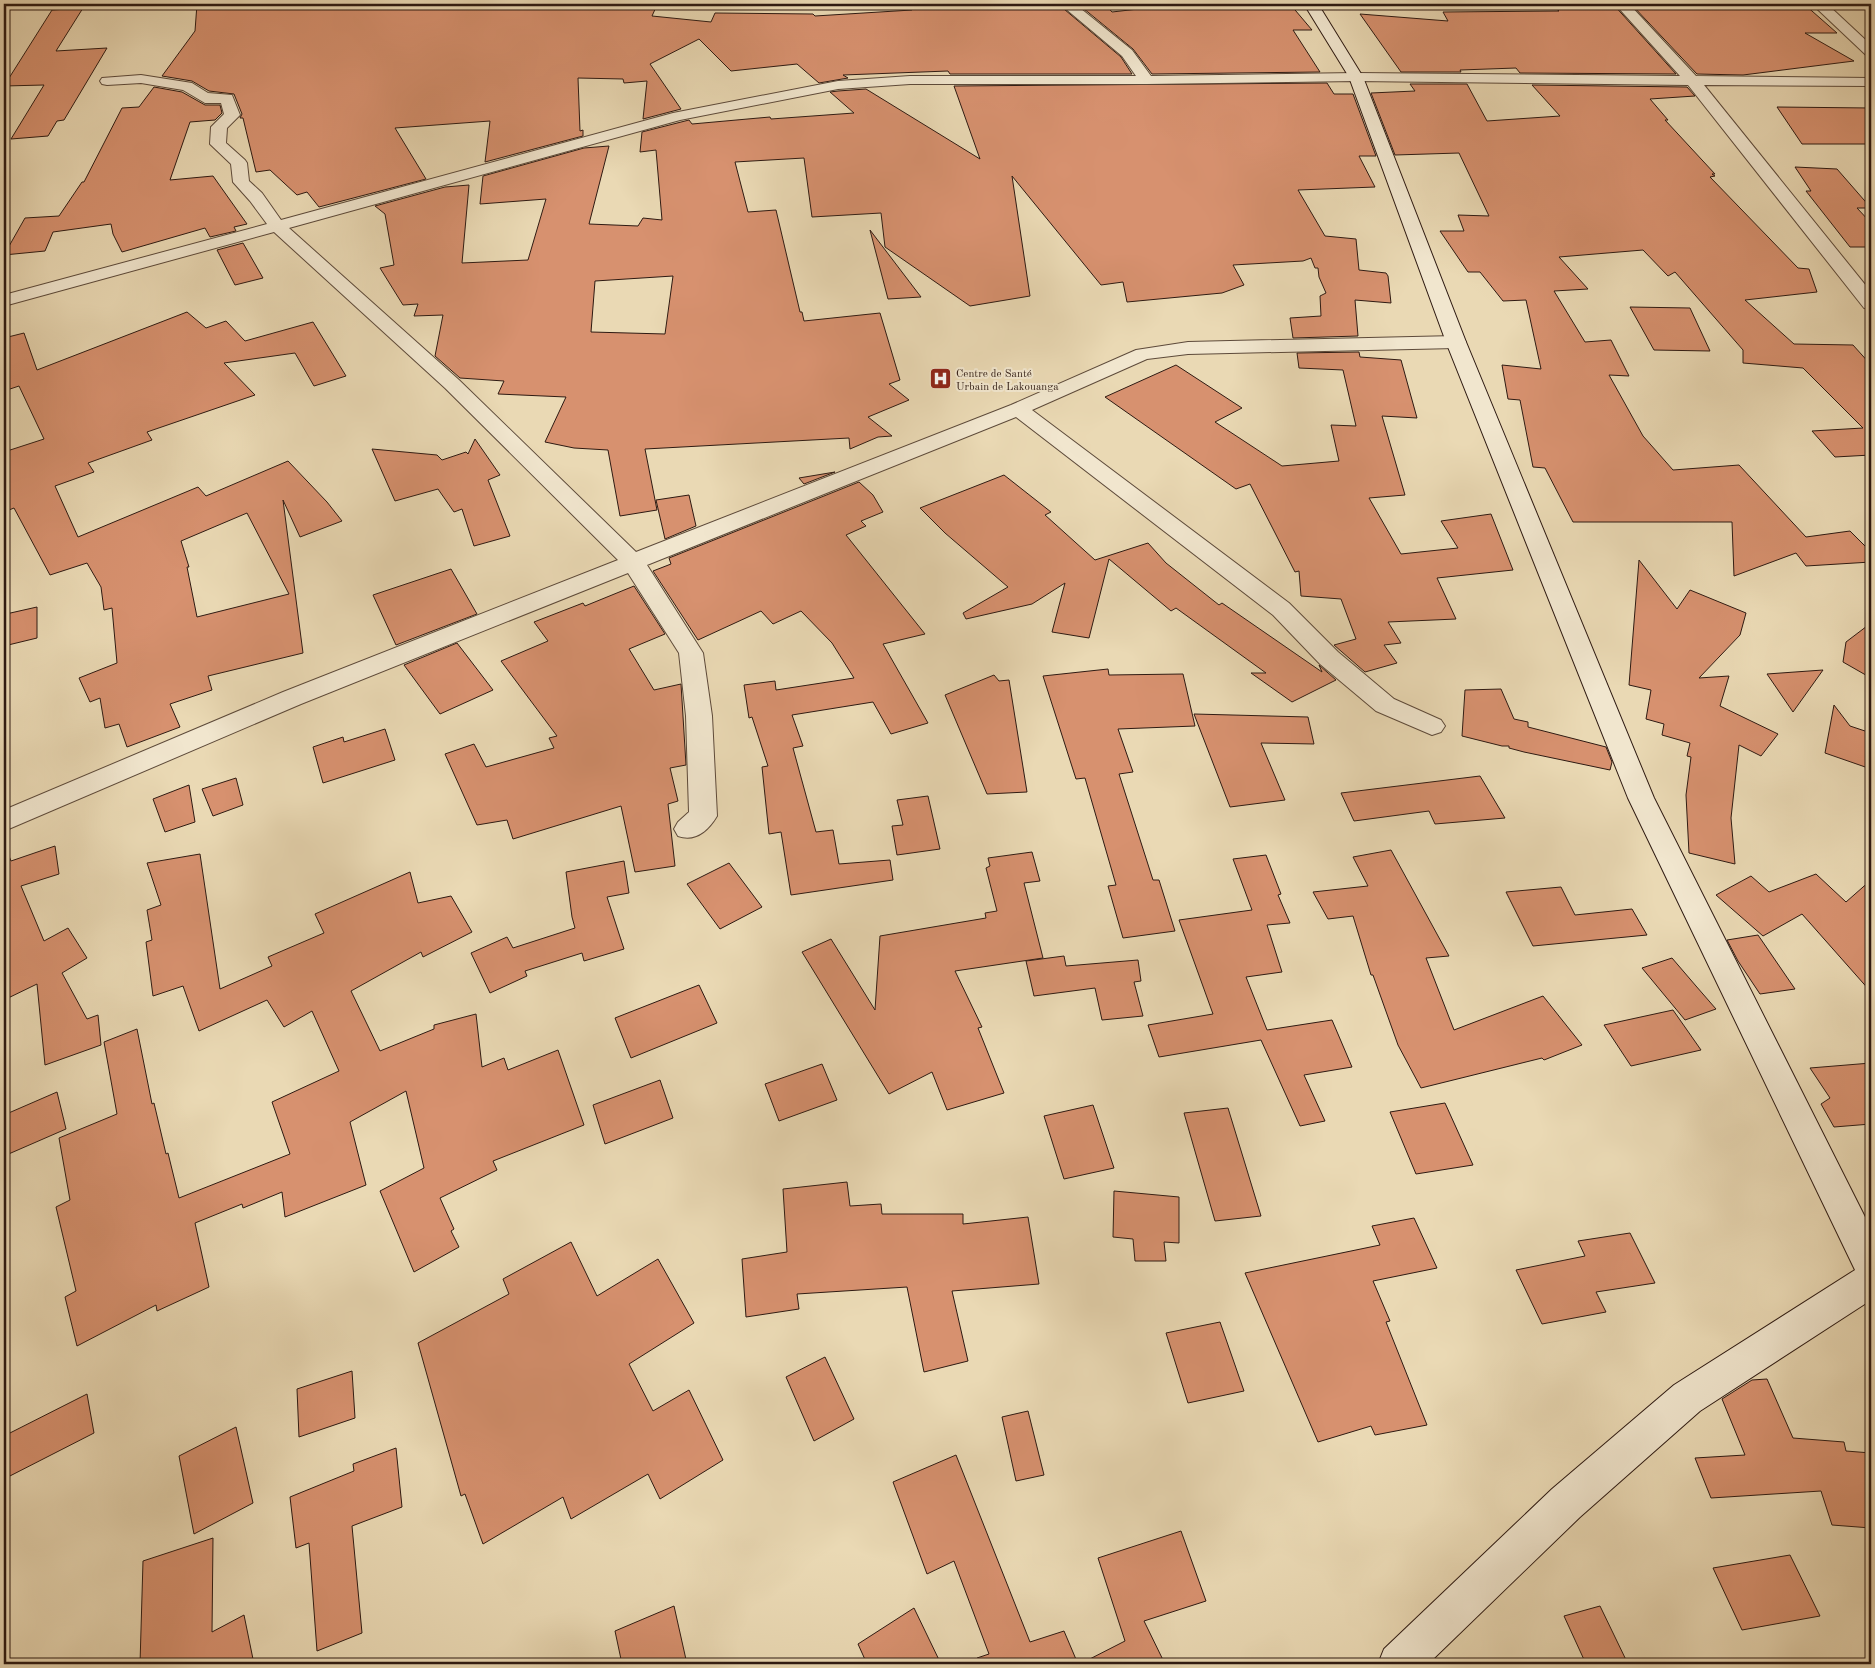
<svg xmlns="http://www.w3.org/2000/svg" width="1875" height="1668" font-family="'Old Standard TT',serif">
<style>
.building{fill:#d7916f;stroke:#2e1a12;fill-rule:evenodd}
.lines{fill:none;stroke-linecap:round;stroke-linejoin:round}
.street-casing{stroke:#5d4a3a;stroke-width:2}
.secondary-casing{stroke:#2e1a12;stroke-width:2}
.street{fill:#f1e6ce;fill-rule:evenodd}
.secondary{fill:#f1e6ce;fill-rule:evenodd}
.labels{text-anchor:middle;stroke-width:4;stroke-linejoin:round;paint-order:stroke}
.far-poi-label{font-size:11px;fill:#2e1a12;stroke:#f1e6ce;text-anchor:start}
</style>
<rect width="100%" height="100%" fill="#ead9b4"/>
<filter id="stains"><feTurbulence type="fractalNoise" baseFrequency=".004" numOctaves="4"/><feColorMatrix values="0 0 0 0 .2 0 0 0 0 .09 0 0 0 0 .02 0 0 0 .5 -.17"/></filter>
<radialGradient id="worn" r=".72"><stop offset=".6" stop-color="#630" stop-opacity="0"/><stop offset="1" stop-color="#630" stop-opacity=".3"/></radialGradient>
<g class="building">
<path d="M 197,4 L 634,4 L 657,5 L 652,16 L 711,22 L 715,13 L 813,14 L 815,16 L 912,10 L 907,4 L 1058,4 L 1121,57 L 1132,74 L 950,74 L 948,71 L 843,75 L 848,78 L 819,83 L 797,64 L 731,71 L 699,39 L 650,64 L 681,109 L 643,119 L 647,81 L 624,83 L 623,79 L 578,78 L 580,131 L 583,130 L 583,136 L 485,162 L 490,121 L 395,128 L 426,179 L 319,207 L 307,192 L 297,195 L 270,170 L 256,172 L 243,118 L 240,118 L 242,114 L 234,94 L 209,91 L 192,81 L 162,76 L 195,31 Z"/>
<path d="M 1078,4 L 1105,4 L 1112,12 L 1182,4 L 1290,4 L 1312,30 L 1293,30 L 1320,72 L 1152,74 L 1133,49 Z"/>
<path d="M 1550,4 L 1613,4 L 1676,74 L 1520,73 L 1516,68 L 1460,70 L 1461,72 L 1401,72 L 1360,14 L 1448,21 L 1443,12 L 1559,11 Z"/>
<path d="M 1631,4 L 1804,4 L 1837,33 L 1805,33 L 1854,61 L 1743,75 L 1697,74 Z"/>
<path d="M 83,8 L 56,51 L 107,48 L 64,120 L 57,121 L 48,136 L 11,139 L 44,85 L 4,86 L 52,10 Z"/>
<path d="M 1327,83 L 1334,94 L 1353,94 L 1376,156 L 1359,156 L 1375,187 L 1298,190 L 1325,236 L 1356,239 L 1359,270 L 1386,273 L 1388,276 L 1391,303 L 1355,300 L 1358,336 L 1293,338 L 1290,318 L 1321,316 L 1320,296 L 1326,293 L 1319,277 L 1318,268 L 1315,268 L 1311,258 L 1303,261 L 1233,265 L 1244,285 L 1222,293 L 1127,302 L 1123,282 L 1101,285 L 1012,176 L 1030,296 L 970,306 L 885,247 L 881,213 L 812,217 L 804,158 L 735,162 L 748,212 L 776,210 L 800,312 L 802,312 L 804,321 L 880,313 L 900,380 L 889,384 L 909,400 L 868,417 L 892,436 L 878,437 L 850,449 L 849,438 L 645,449 L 657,510 L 620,516 L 608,450 L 574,448 L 545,442 L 566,397 L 498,394 L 504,381 L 460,378 L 435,356 L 443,315 L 414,316 L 418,304 L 403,305 L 380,268 L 394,265 L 385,214 L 375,206 L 445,187 L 469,185 L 462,263 L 528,260 L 546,199 L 480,204 L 483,176 L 584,148 L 609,146 L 589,224 L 638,226 L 643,218 L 662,220 L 656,150 L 640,152 L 642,132 L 689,120 L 692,124 L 770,117 L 771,119 L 854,113 L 830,92 L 838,91 L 866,89 L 980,159 L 954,86 ZM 673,276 L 665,334 L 591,332 L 595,281 Z"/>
<path d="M 1410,84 L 1467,84 L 1487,121 L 1560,116 L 1532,85 L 1687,87 L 1695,96 L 1650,99 L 1668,120 L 1665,120 L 1715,174 L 1712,174 L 1715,176 L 1710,177 L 1798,268 L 1809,269 L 1817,292 L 1745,300 L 1794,344 L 1853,345 L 1871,365 L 1871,455 L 1835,457 L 1812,431 L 1863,428 L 1803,368 L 1743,363 L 1743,350 L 1675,272 L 1668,276 L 1643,250 L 1559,257 L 1588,289 L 1554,291 L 1585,342 L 1611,340 L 1629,376 L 1609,375 L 1643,436 L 1673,470 L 1739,465 L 1806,537 L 1850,531 L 1871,552 L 1871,562 L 1806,566 L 1796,553 L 1734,576 L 1732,522 L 1573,522 L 1545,468 L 1533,467 L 1520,400 L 1508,399 L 1502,365 L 1541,369 L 1526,300 L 1503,301 L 1480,272 L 1468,272 L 1440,231 L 1464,231 L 1458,215 L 1489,216 L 1459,153 L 1395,155 L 1371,93 L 1415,91 Z"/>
<path d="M 154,87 L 182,92 L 205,105 L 220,105 L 222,113 L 215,120 L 190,122 L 170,180 L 213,176 L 247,224 L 234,227 L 236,231 L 210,237 L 205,228 L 122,252 L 113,234 L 111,224 L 53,232 L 45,251 L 4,255 L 25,218 L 59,216 L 82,182 L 84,182 L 122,108 L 139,107 Z"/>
<path d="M 1777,107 L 1871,108 L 1871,144 L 1802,144 Z"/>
<path d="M 1795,167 L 1837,169 L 1871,208 L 1857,208 L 1871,223 L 1871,247 L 1850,247 L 1806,191 L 1811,191 Z"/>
<path d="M 870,230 L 921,297 L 888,299 Z"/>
<path d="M 243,243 L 263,278 L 235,285 L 217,250 Z"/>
<path d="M 1630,307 L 1690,308 L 1710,351 L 1654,350 Z"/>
<path d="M 187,312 L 206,328 L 226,321 L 245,341 L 313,322 L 346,376 L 314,386 L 295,353 L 224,363 L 255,395 L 147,432 L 152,440 L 88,463 L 94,472 L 55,486 L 78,537 L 198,487 L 206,496 L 288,461 L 327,502 L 342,521 L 300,537 L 283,500 L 303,653 L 208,676 L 212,690 L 170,704 L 180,727 L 127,747 L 119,724 L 105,728 L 100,698 L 90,702 L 79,678 L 117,663 L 112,608 L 104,610 L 101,587 L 87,563 L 50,575 L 14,508 L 4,512 L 4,452 L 44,439 L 19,386 L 4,391 L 4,338 L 24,333 L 37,370 ZM 247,513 L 289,594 L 197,617 L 187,567 L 189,567 L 181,541 Z"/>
<path d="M 1359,352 L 1360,357 L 1401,360 L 1417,418 L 1382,416 L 1405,495 L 1369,498 L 1401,554 L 1458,548 L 1441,521 L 1491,514 L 1513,570 L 1437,578 L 1456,619 L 1388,622 L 1401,643 L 1384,645 L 1397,663 L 1365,672 L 1334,645 L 1356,639 L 1341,599 L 1301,596 L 1299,571 L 1295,572 L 1250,484 L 1236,489 L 1105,397 L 1176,365 L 1242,408 L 1215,422 L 1282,466 L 1339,461 L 1331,425 L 1356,426 L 1343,370 L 1299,368 L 1297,353 Z"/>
<path d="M 475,439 L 500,475 L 488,480 L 510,536 L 474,546 L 462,509 L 454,512 L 438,489 L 395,501 L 372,449 L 437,455 L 442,460 L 466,452 L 468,454 Z"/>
<path d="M 835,472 L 804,484 L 799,478 Z"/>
<path d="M 1004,475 L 1051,512 L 1045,515 L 1095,560 L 1148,543 L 1166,563 L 1219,605 L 1222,603 L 1322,672 L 1319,665 L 1336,680 L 1292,702 L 1251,673 L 1266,673 L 1176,608 L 1171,611 L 1109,559 L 1089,638 L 1052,632 L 1065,583 L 1032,604 L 966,619 L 963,613 L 1008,587 L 945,533 L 920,508 Z"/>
<path d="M 859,482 L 873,495 L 883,512 L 861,521 L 866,526 L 846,535 L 925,634 L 883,644 L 928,723 L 891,734 L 873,702 L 792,715 L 803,746 L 793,748 L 816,832 L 833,830 L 839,864 L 890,860 L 893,880 L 791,895 L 781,832 L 769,834 L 762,767 L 768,766 L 752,717 L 749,718 L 744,685 L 775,681 L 776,690 L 854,678 L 832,643 L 801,611 L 773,624 L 761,611 L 698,640 L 653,571 L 671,564 L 669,558 Z"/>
<path d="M 689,495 L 696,526 L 665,539 L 656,500 Z"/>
<path d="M 1639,560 L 1677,609 L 1690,590 L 1746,613 L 1740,635 L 1699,678 L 1729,676 L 1720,706 L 1778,734 L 1761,756 L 1739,745 L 1731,818 L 1735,864 L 1689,853 L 1686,795 L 1691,757 L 1687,756 L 1690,743 L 1662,735 L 1664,724 L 1646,719 L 1651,690 L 1629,685 Z"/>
<path d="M 451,569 L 477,614 L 396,645 L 373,595 Z"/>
<path d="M 634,586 L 665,634 L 629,649 L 654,690 L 681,684 L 686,765 L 670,768 L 678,801 L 668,804 L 675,866 L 635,872 L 621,806 L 513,839 L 507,820 L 477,825 L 445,754 L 474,744 L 486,767 L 554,748 L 549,738 L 557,736 L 501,661 L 548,641 L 534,622 L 583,603 L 585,606 Z"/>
<path d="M 37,607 L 37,638 L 4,646 L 6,614 Z"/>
<path d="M 1871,623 L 1871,678 L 1843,662 L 1846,642 Z"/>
<path d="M 457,643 L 493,690 L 440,714 L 404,665 Z"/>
<path d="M 1108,669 L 1109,675 L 1183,674 L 1195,726 L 1118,729 L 1133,772 L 1119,774 L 1153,880 L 1159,880 L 1175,931 L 1123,938 L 1108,886 L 1116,885 L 1085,778 L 1076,779 L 1043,676 Z"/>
<path d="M 1823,670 L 1793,712 L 1767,674 Z"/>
<path d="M 994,675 L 999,681 L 1009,680 L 1027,792 L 987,794 L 945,695 Z"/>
<path d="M 1501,689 L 1514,719 L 1528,722 L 1528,727 L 1606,747 L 1612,762 L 1610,770 L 1524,752 L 1509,748 L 1509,746 L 1502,746 L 1462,736 L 1465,690 Z"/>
<path d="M 1834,705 L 1850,726 L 1871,733 L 1871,769 L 1825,753 Z"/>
<path d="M 1194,714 L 1308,717 L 1314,744 L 1261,743 L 1285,800 L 1230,807 Z"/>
<path d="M 385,729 L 395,760 L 323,783 L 313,747 L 343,737 L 344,742 Z"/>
<path d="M 1480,776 L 1505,818 L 1435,824 L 1429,811 L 1354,821 L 1341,793 Z"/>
<path d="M 236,778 L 243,805 L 213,816 L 202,789 Z"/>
<path d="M 189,785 L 195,822 L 165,832 L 153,799 Z"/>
<path d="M 928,796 L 940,849 L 897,855 L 892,826 L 903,825 L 897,800 Z"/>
<path d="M 5,846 L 11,861 L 55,846 L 59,874 L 21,886 L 44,941 L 68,928 L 87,958 L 62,973 L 87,1019 L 98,1015 L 101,1045 L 45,1065 L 37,984 L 4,1000 Z"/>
<path d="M 1391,850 L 1449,956 L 1426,958 L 1454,1030 L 1543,996 L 1582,1045 L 1544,1060 L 1542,1058 L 1421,1088 L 1398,1045 L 1373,975 L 1371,975 L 1353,916 L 1328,919 L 1313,892 L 1368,886 L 1353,857 Z"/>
<path d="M 1032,852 L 1040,881 L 1024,883 L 1043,958 L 955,971 L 982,1027 L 978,1028 L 1004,1093 L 947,1110 L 932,1072 L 889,1094 L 802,952 L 831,939 L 875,1010 L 880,936 L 986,918 L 985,913 L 997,911 L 986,868 L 990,866 L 988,858 Z"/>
<path d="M 200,854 L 220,989 L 272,966 L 268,957 L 324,933 L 315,914 L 410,872 L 418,903 L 451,896 L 472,932 L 423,957 L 421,952 L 351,991 L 380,1051 L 434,1029 L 434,1025 L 476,1014 L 482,1067 L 504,1058 L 508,1070 L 558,1050 L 584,1125 L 493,1161 L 497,1170 L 440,1198 L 454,1229 L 451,1231 L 459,1247 L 414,1272 L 380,1191 L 424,1168 L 406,1091 L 350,1122 L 366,1185 L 285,1217 L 282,1192 L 243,1208 L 242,1204 L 195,1223 L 209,1287 L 157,1311 L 156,1305 L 77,1346 L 65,1297 L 76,1291 L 56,1207 L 70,1200 L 59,1138 L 117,1114 L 104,1042 L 137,1029 L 152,1104 L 154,1103 L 166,1154 L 168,1153 L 179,1198 L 290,1154 L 272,1102 L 339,1071 L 312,1011 L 284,1027 L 267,1000 L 199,1031 L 183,986 L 153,996 L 146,942 L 152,940 L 147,910 L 161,905 L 147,863 Z"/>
<path d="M 1266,855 L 1281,894 L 1278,895 L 1290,923 L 1267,925 L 1282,972 L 1246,977 L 1267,1030 L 1332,1020 L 1352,1067 L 1304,1075 L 1325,1121 L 1300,1126 L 1261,1040 L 1159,1057 L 1148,1025 L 1213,1014 L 1179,920 L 1252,910 L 1233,859 Z"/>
<path d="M 624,861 L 629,893 L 607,897 L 624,949 L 584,961 L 582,953 L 525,971 L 527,976 L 490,993 L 471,953 L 507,937 L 513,948 L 575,928 L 572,917 L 566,872 Z"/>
<path d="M 729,863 L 762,907 L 720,929 L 687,884 Z"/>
<path d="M 1816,874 L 1846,902 L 1871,880 L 1871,992 L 1802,914 L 1763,936 L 1716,895 L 1751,876 L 1769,892 Z"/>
<path d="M 1561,887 L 1575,915 L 1632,909 L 1647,935 L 1533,946 L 1506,892 Z"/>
<path d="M 1758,935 L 1795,989 L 1760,994 L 1738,961 L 1727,940 Z"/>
<path d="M 1064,956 L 1066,966 L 1138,960 L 1141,981 L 1134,982 L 1143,1016 L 1102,1020 L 1095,988 L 1034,996 L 1026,961 Z"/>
<path d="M 1672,958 L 1696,986 L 1716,1009 L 1685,1020 L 1642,968 Z"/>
<path d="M 699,985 L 717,1023 L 631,1058 L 615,1018 Z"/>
<path d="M 1673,1010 L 1701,1050 L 1631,1066 L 1604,1025 Z"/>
<path d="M 1871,1063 L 1871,1124 L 1834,1127 L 1821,1104 L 1830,1098 L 1810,1068 Z"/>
<path d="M 822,1064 L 837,1100 L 779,1121 L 765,1084 Z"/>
<path d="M 660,1080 L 673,1118 L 605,1144 L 593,1105 Z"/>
<path d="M 57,1092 L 66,1129 L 4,1156 L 4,1115 Z"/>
<path d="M 1445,1103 L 1473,1165 L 1416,1174 L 1390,1112 Z"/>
<path d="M 1093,1105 L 1114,1168 L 1064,1179 L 1044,1116 Z"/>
<path d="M 1228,1108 L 1261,1216 L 1215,1221 L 1184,1113 Z"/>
<path d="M 847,1182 L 850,1206 L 881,1204 L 882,1214 L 963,1214 L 963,1224 L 1028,1217 L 1039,1284 L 952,1291 L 968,1361 L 924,1372 L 907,1287 L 797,1294 L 799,1309 L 746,1317 L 742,1259 L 787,1252 L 783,1189 Z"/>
<path d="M 1114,1191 L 1179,1197 L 1179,1243 L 1164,1242 L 1166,1261 L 1135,1261 L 1133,1239 L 1113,1237 Z"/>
<path d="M 1414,1218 L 1437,1268 L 1373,1281 L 1390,1321 L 1386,1322 L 1427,1425 L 1375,1435 L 1371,1426 L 1318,1442 L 1245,1273 L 1380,1245 L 1372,1226 Z"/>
<path d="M 1630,1233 L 1655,1283 L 1596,1292 L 1606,1312 L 1542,1324 L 1516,1270 L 1585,1256 L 1578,1241 Z"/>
<path d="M 571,1242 L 597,1296 L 658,1259 L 694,1323 L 629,1364 L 653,1411 L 689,1390 L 723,1460 L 660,1499 L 648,1474 L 571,1519 L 563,1497 L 483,1544 L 465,1494 L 461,1496 L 418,1343 L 509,1294 L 503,1279 Z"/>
<path d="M 1220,1322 L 1244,1391 L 1188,1403 L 1166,1333 Z"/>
<path d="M 825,1357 L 854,1419 L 814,1441 L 786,1377 Z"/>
<path d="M 352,1371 L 355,1418 L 299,1437 L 297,1389 Z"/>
<path d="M 1767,1379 L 1793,1438 L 1844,1442 L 1846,1451 L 1871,1453 L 1871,1528 L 1832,1525 L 1821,1491 L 1711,1498 L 1695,1458 L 1745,1455 L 1722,1399 L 1752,1380 Z"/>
<path d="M 87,1394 L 94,1433 L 4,1479 L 4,1436 Z"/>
<path d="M 1028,1411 L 1044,1475 L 1016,1481 L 1002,1417 Z"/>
<path d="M 236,1427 L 253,1503 L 194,1534 L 179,1456 Z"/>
<path d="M 396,1448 L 402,1507 L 352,1526 L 362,1633 L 317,1651 L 309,1543 L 296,1548 L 290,1497 L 354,1471 L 353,1464 Z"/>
<path d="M 956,1455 L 1030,1642 L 1064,1631 L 1078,1664 L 978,1664 L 977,1658 L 989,1654 L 954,1561 L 927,1574 L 893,1482 Z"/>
<path d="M 1181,1531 L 1206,1601 L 1144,1621 L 1165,1664 L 1080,1664 L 1125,1641 L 1098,1558 Z"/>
<path d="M 213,1538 L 212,1632 L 244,1615 L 254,1664 L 140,1664 L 143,1561 Z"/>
<path d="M 1790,1555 L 1820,1616 L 1742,1630 L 1713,1568 Z"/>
<path d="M 674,1606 L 687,1664 L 622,1664 L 615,1631 Z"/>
<path d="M 1600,1606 L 1628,1664 L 1586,1664 L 1564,1616 Z"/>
<path d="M 914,1608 L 941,1664 L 867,1664 L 858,1644 Z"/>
</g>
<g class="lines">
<defs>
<g id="street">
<path d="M 1060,4 L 1075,4 L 1132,50 L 1151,76 L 1356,73 L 1680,76 L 1615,4 L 1629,4 L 1696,76 L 1871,78 L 1871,86 L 1704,85 L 1871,292 L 1871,309 L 1864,308 L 1688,85 L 1356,81 L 1147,84 L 910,84 L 838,89 L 680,120 L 289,228 L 459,380 L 636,552 L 1011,405 L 1136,350 L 1188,342 L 1456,336 L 1463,338 L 1466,342 L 1463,346 L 1456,348 L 1188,354 L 1147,359 L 1032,410 L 1289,603 L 1338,652 L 1394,699 L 1441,720 L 1445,726 L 1441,732 L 1432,735 L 1376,711 L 1320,664 L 1273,615 L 1016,417 L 647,565 L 703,653 L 712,716 L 717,816 C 708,831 695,842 678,836 L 674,829 L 678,822 L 689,812 L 686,716 L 679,653 L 628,573 L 301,704 L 4,831 L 4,810 L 283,692 L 618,560 L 445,388 L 274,232 L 4,306 L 4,295 L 267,224 L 250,201 L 233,182 L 231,164 L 210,144 L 211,127 L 224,114 L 221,103 L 205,103 L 183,90 L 141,83 L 107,85 L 102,84 L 100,81 L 102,78 L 141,75 L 192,83 L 208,93 L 232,95 L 240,115 L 227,128 L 226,143 L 245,160 L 247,163 L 249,181 L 262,193 L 281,220 L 673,113 L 838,81 L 910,76 L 1136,76 L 1122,56 Z"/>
<path d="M 1812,4 L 1827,4 L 1871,45 L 1871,56 L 1866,55 Z"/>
</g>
<path id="secondary" d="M 1304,4 L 1318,4 L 1363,77 L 1466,342 L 1654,798 L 1871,1229 L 1871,1300 L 1700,1411 L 1580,1517 L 1428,1664 L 1378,1664 L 1384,1649 L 1552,1489 L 1674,1385 L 1855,1270 L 1628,798 L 1446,342 L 1349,77 Z"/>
</defs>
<use href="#street" class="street-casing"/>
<use href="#secondary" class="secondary-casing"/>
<use href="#street" class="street"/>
<use href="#secondary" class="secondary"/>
</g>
<defs>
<symbol id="hospital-square" viewBox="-11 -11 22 22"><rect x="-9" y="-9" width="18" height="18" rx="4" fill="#8f2418" stroke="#f1e6ce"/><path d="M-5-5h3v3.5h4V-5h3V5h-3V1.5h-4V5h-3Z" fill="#fff"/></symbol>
</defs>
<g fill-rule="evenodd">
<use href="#hospital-square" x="928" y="366" width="25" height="25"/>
</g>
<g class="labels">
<g class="far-poi-label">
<text x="956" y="377">Centre de Santé<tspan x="956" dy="13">Urbain de Lakouanga</tspan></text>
</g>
</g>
<rect width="1875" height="1668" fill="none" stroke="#ead9b4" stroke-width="20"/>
<rect x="5" y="5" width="1865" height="1658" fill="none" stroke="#2e1a12" stroke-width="2.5"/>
<rect x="10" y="10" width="1855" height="1648" fill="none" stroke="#2e1a12"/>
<rect width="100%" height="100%" filter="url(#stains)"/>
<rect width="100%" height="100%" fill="url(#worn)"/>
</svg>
